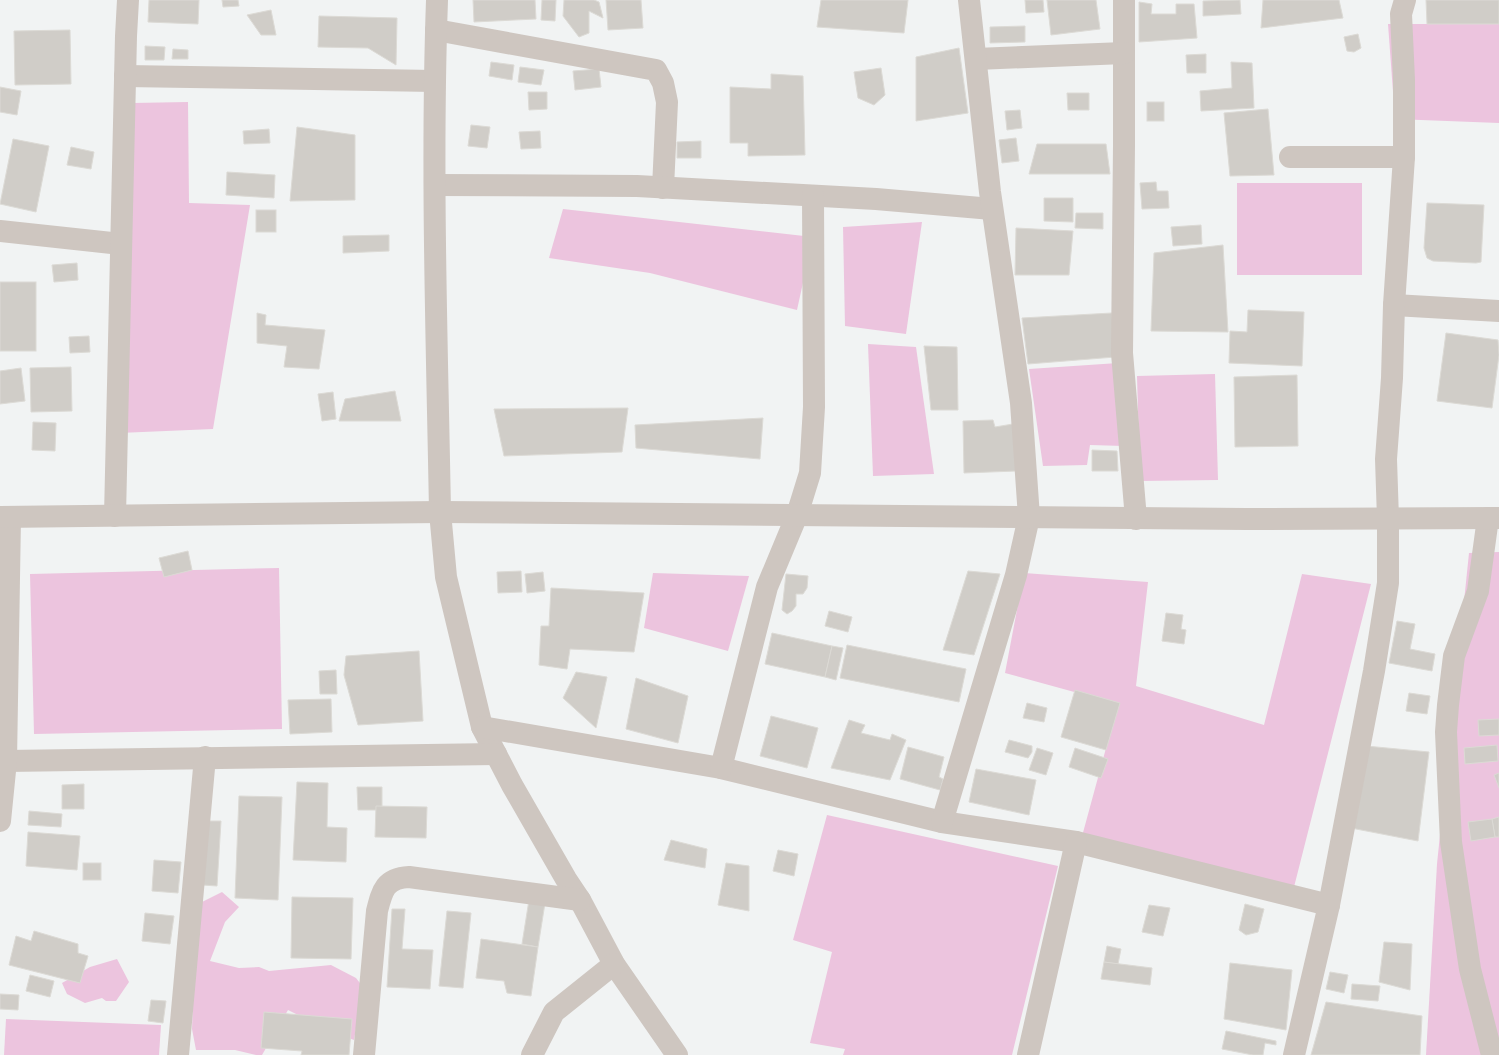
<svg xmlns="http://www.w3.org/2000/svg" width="1499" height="1055" font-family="'Nunito Sans',sans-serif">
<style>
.green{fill:#ecc4de}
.building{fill:#d0cdc8;stroke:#dcdad5}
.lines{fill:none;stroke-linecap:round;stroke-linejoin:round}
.minor{stroke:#cec6c0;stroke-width:22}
.tertiary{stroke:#cec6c0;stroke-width:22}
</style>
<rect width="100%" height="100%" fill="#f1f3f3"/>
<g class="green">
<path d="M 1388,24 L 1499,24 L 1499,123 L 1395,119 Z"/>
<path d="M 188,102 L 189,203 L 250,205 L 213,429 L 119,433 L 132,103 Z"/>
<rect x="1237" y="183" width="125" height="92"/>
<path d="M 563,209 L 813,237 L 797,310 L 650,273 L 549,258 Z"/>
<path d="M 922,222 L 906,334 L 845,326 L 843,227 Z"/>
<path d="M 868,344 L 916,347 L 934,474 L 873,476 Z"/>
<path d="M 1118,363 L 1124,446 L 1090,445 L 1087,465 L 1043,466 L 1029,369 Z"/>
<path d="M 1215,374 L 1218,480 L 1140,481 L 1137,376 Z"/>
<path d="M 1499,552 L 1499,1055 L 1426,1055 L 1437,864 L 1469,553 Z"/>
<path d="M 279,568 L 282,729 L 34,734 L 30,574 Z"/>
<path d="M 653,573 L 749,576 L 728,651 L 644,628 Z"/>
<path d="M 1024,573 L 1148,582 L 1136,686 L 1264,725 L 1302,574 L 1371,584 L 1294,887 L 1081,840 L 1118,704 L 1005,673 Z"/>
<path d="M 827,815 L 1058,866 L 1012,1055 L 843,1055 L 845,1049 L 810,1043 L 832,952 L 793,940 Z"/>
<path d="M 222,892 L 239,907 L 225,922 L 210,961 L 239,968 L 259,967 L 269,971 L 331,965 L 356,978 L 363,987 L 354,1040 L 328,1030 L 288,1010 L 262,1055 L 256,1055 L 235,1050 L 196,1050 L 192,1029 L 193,1002 L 186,910 Z"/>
<path d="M 117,959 L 129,982 L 116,1001 L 106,1001 L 102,998 L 85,1003 L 67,994 L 62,983 L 90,967 Z"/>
<path d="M 6,1019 L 161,1025 L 159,1055 L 4,1055 Z"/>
</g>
<g class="building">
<path d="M 149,0 L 199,0 L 198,24 L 148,22 Z"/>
<path d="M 222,0 L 238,0 L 239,6 L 223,7 Z"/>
<path d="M 473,0 L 535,0 L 536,19 L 474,22 Z"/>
<path d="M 542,0 L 556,0 L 555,21 L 541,20 Z"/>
<path d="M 564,0 L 594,0 L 599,2 L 603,18 L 589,11 L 589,33 L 579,37 L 563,16 Z"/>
<path d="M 606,0 L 641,0 L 643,28 L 608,30 Z"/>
<path d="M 821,0 L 908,0 L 904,33 L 817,27 Z"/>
<path d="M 1025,0 L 1043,0 L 1044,12 L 1026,13 Z"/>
<path d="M 1047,0 L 1096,0 L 1100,29 L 1051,35 Z"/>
<path d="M 1240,0 L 1241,14 L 1203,16 L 1203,1 Z"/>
<path d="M 1263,0 L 1339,0 L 1343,18 L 1261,28 Z"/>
<path d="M 1426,0 L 1499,0 L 1499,24 L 1427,24 Z"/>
<path d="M 1139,2 L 1152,4 L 1151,14 L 1176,14 L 1176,4 L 1194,4 L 1197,38 L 1139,42 Z"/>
<path d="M 271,10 L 276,35 L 261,35 L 247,15 Z"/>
<path d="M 319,16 L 397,18 L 396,65 L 368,48 L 318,47 Z"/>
<path d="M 1025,26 L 1025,42 L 990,43 L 990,27 Z"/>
<path d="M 70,30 L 71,84 L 15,85 L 14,31 Z"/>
<path d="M 1358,34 L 1361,48 L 1354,52 L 1347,51 L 1344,37 Z"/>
<path d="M 145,46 L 165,47 L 164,60 L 145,60 Z"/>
<path d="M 959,48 L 968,113 L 916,121 L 916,57 Z"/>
<path d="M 173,49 L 188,50 L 188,59 L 172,59 Z"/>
<path d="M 1206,54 L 1206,73 L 1187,73 L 1186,55 Z"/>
<path d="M 491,62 L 514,65 L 512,80 L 489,76 Z"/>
<path d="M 1231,62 L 1252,63 L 1254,108 L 1201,111 L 1200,91 L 1232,88 Z"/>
<path d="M 520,67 L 544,70 L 541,85 L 518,82 Z"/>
<path d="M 881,68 L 885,95 L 874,105 L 858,98 L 854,72 Z"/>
<path d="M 599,69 L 601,87 L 575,90 L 573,71 Z"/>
<path d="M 771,74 L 803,76 L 805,155 L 748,156 L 748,143 L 730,143 L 730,87 L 771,89 Z"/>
<path d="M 0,87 L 21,91 L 17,115 L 0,112 Z"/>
<path d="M 528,92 L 547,92 L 547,109 L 529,110 Z"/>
<path d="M 1067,93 L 1089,93 L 1089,110 L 1068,110 Z"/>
<rect x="1147" y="102" width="17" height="19"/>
<path d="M 1268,109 L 1274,175 L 1230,176 L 1224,113 Z"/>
<path d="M 1020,110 L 1022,128 L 1007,130 L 1005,111 Z"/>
<path d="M 471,125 L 490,127 L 487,148 L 468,146 Z"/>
<path d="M 297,127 L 355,135 L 355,200 L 290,201 Z"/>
<path d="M 269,129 L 270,143 L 244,144 L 243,131 Z"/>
<path d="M 540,131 L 541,148 L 521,149 L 519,132 Z"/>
<path d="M 1016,138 L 1019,161 L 1002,163 L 999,140 Z"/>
<path d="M 13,139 L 49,146 L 36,212 L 0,204 Z"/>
<path d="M 701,141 L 701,158 L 677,158 L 677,142 Z"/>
<path d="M 1037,144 L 1106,144 L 1110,174 L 1029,174 Z"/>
<path d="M 71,147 L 94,152 L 91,169 L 67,165 Z"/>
<path d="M 227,172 L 275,175 L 274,198 L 226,195 Z"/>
<path d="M 1156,182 L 1157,191 L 1168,191 L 1169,208 L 1142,209 L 1140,183 Z"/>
<path d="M 1044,198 L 1073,198 L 1073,222 L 1044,221 Z"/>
<path d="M 1427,203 L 1484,205 L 1481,262 L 1476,263 L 1433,261 L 1427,258 L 1424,248 Z"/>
<rect x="256" y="210" width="20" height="22"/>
<path d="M 1076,213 L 1103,213 L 1103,229 L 1075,228 Z"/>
<path d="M 1201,225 L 1202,244 L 1173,246 L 1171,227 Z"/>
<path d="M 1016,228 L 1073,231 L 1069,275 L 1015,275 Z"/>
<path d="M 389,235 L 389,251 L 343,253 L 343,236 Z"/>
<path d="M 1223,245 L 1228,332 L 1151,331 L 1154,253 Z"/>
<path d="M 77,263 L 78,280 L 54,282 L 52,265 Z"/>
<rect x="0" y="282" width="36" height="69"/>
<path d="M 1248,310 L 1304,312 L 1302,366 L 1229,363 L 1230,331 L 1247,332 Z"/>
<path d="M 257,313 L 266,315 L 265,325 L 325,330 L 319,369 L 284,367 L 287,346 L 257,343 Z"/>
<path d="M 1112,313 L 1115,357 L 1028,364 L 1022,318 Z"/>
<path d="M 1446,333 L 1498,340 L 1499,355 L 1492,408 L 1437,401 Z"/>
<path d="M 89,336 L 90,352 L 70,353 L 69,337 Z"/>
<path d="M 924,346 L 957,347 L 958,410 L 931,410 Z"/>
<path d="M 71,367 L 72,411 L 31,412 L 30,368 Z"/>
<path d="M 21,368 L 25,401 L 0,404 L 0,371 Z"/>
<path d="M 1297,375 L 1298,446 L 1235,447 L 1234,377 Z"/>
<path d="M 395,391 L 401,421 L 339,421 L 345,399 Z"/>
<path d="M 333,392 L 336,419 L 322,421 L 318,394 Z"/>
<path d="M 628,408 L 622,452 L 504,456 L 494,409 Z"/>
<path d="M 763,418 L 760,459 L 636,448 L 635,425 Z"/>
<path d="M 993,420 L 995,427 L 1013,424 L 1016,471 L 964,473 L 963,421 Z"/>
<path d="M 33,422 L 56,423 L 55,451 L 32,450 Z"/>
<path d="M 1092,450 L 1117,451 L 1118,471 L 1092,471 Z"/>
<path d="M 188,551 L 192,570 L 164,577 L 159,558 Z"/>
<path d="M 521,571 L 522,592 L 498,593 L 497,572 Z"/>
<path d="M 968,571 L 1000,574 L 974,655 L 943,650 Z"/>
<path d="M 543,572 L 545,591 L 527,593 L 525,574 Z"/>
<path d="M 786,574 L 808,576 L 807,588 L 803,594 L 796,594 L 796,606 L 792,611 L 787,614 L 782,610 Z"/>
<path d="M 551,588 L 644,593 L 634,652 L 570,649 L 567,669 L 539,665 L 541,626 L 549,626 Z"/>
<path d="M 829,611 L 852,617 L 848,632 L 825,626 Z"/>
<path d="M 1166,613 L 1183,615 L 1181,629 L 1186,630 L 1184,644 L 1162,641 Z"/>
<path d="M 1397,621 L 1415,624 L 1410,649 L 1435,654 L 1432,671 L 1389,663 Z"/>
<path d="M 772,633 L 832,646 L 825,677 L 765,664 Z"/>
<path d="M 847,645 L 966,669 L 959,702 L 840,678 Z"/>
<path d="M 832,646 L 843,648 L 836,680 L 825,677 Z"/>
<path d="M 419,651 L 423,721 L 358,725 L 344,675 L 346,656 Z"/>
<path d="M 336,670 L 337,694 L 320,694 L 319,671 Z"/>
<path d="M 576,672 L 607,677 L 596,728 L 563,698 Z"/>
<path d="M 636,678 L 688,696 L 678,743 L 626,729 Z"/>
<path d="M 1075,690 L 1120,703 L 1106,750 L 1061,737 Z"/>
<path d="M 1409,693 L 1430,696 L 1427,714 L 1406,711 Z"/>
<path d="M 331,699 L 332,732 L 290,734 L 288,700 Z"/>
<path d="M 1027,703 L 1047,708 L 1044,722 L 1023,718 Z"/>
<path d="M 771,716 L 818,728 L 807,768 L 760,756 Z"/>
<path d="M 1499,719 L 1499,735 L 1479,736 L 1478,720 Z"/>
<path d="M 849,720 L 865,725 L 861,733 L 890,740 L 892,734 L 906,740 L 890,780 L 831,768 Z"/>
<path d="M 1009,740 L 1032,746 L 1032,752 L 1028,758 L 1005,752 Z"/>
<path d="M 1497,745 L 1498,761 L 1465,764 L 1464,748 Z"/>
<path d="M 1366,746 L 1429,752 L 1418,841 L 1351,828 Z"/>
<path d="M 908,747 L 944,757 L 939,777 L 943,779 L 940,790 L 900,779 Z"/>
<path d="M 1037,748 L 1053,753 L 1046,775 L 1029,770 Z"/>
<path d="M 1075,748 L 1108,759 L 1101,778 L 1069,767 Z"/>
<path d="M 976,769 L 1036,780 L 1029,815 L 969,802 Z"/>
<path d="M 1499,773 L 1499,788 L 1494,775 Z"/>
<path d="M 297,782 L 328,783 L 327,827 L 347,828 L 346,862 L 293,860 Z"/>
<path d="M 84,784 L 84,809 L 62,809 L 62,785 Z"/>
<path d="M 357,787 L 382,787 L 382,806 L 376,810 L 358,810 Z"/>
<path d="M 239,796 L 282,797 L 278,900 L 235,898 Z"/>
<path d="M 376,806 L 427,807 L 426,838 L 375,837 Z"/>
<path d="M 29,811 L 62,814 L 61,827 L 28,825 Z"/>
<path d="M 1499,817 L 1499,837 L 1495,837 L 1492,819 Z"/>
<path d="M 1492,819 L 1495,837 L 1471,841 L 1468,822 Z"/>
<path d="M 206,821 L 221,821 L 217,886 L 203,885 Z"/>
<path d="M 28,832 L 80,836 L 77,870 L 26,866 Z"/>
<path d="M 671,840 L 707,849 L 705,868 L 664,860 Z"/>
<path d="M 778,850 L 798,854 L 794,876 L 773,871 Z"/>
<path d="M 154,860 L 181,862 L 178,893 L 152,891 Z"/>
<rect x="83" y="863" width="18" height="17"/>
<path d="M 726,863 L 749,866 L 749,911 L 718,905 Z"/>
<path d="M 292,897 L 353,898 L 351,959 L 291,958 Z"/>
<path d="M 529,900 L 545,903 L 538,947 L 522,944 Z"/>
<path d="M 1245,904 L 1264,909 L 1258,932 L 1246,935 L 1239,930 Z"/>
<path d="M 1149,905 L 1170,908 L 1163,936 L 1142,932 Z"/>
<path d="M 392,909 L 405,909 L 402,949 L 433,950 L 430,989 L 387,987 Z"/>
<path d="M 447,911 L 471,913 L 463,988 L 439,986 Z"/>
<path d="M 145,913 L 174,916 L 170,944 L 142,941 Z"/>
<path d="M 34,931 L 78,944 L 78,953 L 88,956 L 80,983 L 9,965 L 16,936 L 31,941 Z"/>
<path d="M 481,939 L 538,947 L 531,996 L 507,993 L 504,981 L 476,978 Z"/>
<path d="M 1384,942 L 1412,944 L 1410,990 L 1379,982 Z"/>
<path d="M 1107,946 L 1121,949 L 1118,964 L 1104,962 Z"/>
<path d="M 1104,962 L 1152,968 L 1150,985 L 1101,979 Z"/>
<path d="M 1230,963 L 1292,970 L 1286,1030 L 1224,1019 Z"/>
<path d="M 1330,972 L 1348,975 L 1344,993 L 1326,989 Z"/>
<path d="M 30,975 L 54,981 L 50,997 L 26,991 Z"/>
<path d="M 1352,984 L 1380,986 L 1378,1001 L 1351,999 Z"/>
<path d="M 0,994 L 19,995 L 18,1010 L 0,1009 Z"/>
<path d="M 151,1000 L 166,1001 L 163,1023 L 148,1021 Z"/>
<path d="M 1326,1002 L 1422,1016 L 1420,1055 L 1311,1055 Z"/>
<path d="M 264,1012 L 352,1019 L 349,1055 L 301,1055 L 302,1051 L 261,1048 Z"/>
<path d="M 1226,1031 L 1276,1041 L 1276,1045 L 1265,1043 L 1263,1055 L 1253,1055 L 1222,1049 Z"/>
</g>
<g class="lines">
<g class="minor">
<path d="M 1124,0 L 1124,145 L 1122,353 L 1136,519"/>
<path d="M 436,30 L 656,70 L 663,83 L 667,102 L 663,188"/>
<path d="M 976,59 L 1124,53"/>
<path d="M 125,76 L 434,81"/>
<path d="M 1290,157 L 1404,157"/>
<path d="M 435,185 L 637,186 L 876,199 L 992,209"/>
<path d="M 0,231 L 121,244"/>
<path d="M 1394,305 L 1499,311"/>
<path d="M 440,512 L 446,577 L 482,727 L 512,785 L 566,879 L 580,900 L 614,964 L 677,1055"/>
<path d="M 115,516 L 126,36 L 128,0"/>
<path d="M 1488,518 L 1478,591 L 1454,656 L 1448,705 L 1446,732 L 1451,842 L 1470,969 L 1492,1055"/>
<path d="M 482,727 L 721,768 L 942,822 L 1076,842 L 1329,905"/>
<path d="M 6,761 L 496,754"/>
<path d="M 721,768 L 767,587 L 797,515 L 810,473 L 814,407 L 813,196"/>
<path d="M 0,821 L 6,761 L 10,517"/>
<path d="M 942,822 L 1016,575 L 1029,517 L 1021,403 L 990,192 L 969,0"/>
<path d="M 178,1055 L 205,757"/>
<path d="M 364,1055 L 377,911 C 382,891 385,878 409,877 L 580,900"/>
<path d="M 532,1055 L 554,1012 L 614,964"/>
<path d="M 1028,1055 L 1076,842"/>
<path d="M 1294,1055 L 1329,905 L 1374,671 L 1388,583 L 1388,519 L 1386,459 L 1392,378 L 1394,305 L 1404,157 L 1404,80 L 1401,14 L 1405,0"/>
</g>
<g class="tertiary">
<path d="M 437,0 C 431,171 437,342 440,512"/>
<path d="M 0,517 L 440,512 L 1246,519 L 1499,518"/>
</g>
</g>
</svg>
